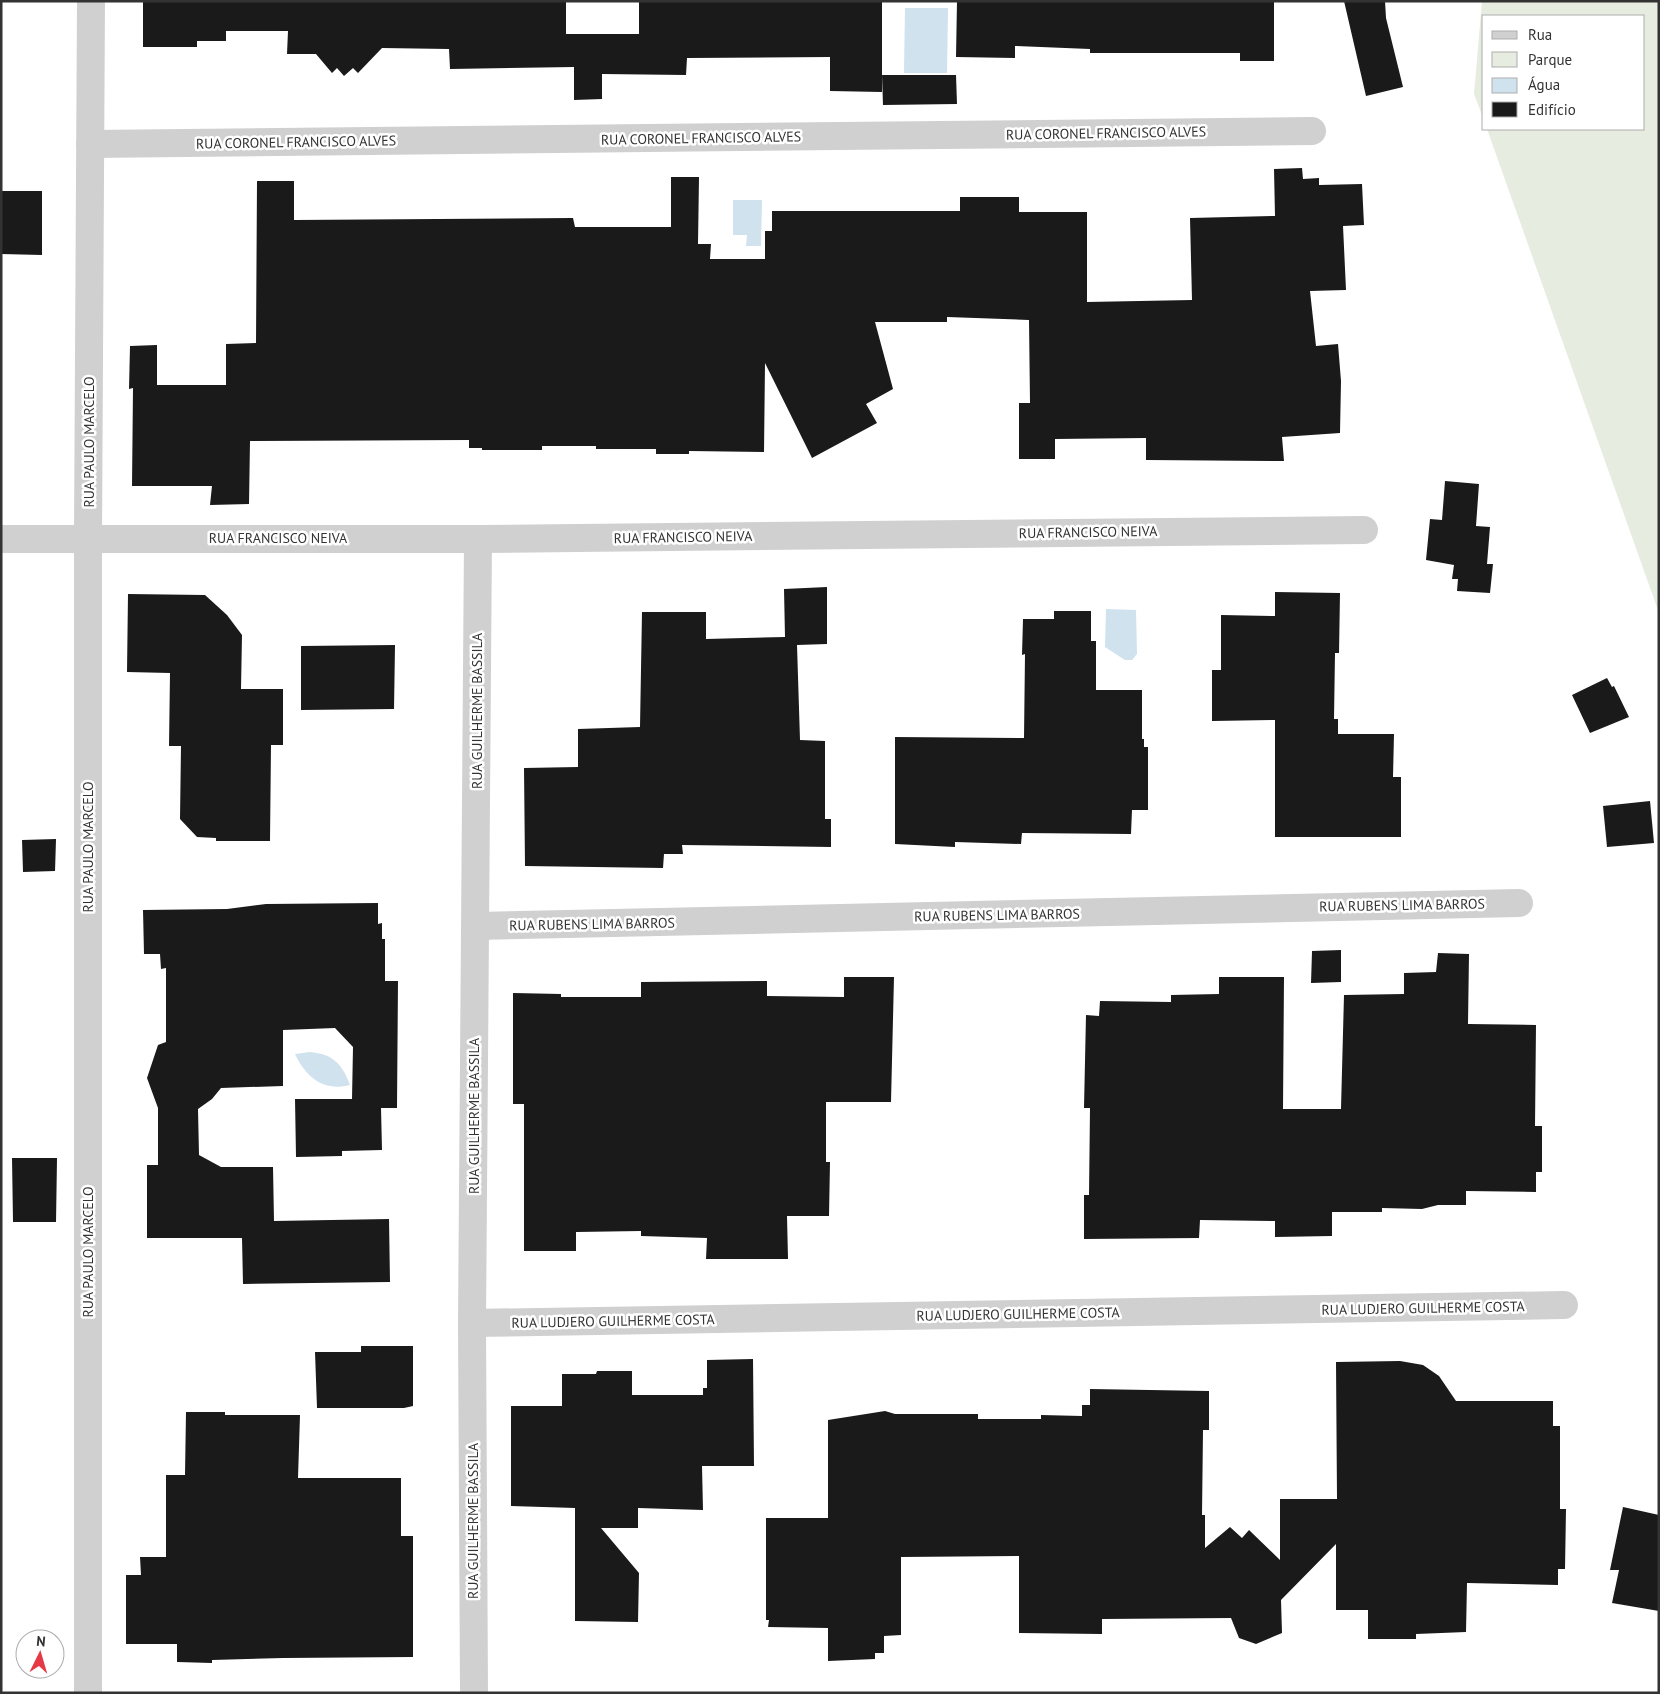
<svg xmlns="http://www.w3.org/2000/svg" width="1660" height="1694" font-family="'PT Sans',sans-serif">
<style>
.green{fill:#e6ecdf}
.water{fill:#cfe2ee}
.building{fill:#1a1a1a}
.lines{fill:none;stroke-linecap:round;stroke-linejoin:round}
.street{stroke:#d0d0d0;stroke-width:28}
.labels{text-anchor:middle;stroke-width:5;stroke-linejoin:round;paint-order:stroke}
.street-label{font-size:14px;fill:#333;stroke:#fff}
</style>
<rect width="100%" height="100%" fill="#fff"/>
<path class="green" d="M 1482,1 L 1659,1 L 1659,613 L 1487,129 L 1644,129 L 1644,16 L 1484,16 L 1484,120 L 1474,94 Z"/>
<g class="water">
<path d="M 905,8 L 948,8 L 947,73 L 904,73 Z"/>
<path d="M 733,200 L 762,200 L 761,246 L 746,246 L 747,235 L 733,235 Z"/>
<path d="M 1106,609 L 1136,610 L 1137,654 L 1132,660 L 1125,660 L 1105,647 Z"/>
<path d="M 310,1052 C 333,1054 342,1064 350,1085 C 323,1092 306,1077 295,1054 Z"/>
</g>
<g class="building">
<path d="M 143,1 L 566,1 L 566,34 L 639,34 L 639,1 L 882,1 L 882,92 L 830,91 L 830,57 L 687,58 L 686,75 L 602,74 L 602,99 L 574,100 L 574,67 L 450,69 L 449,49 L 382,48 L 358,73 L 353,68 L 344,76 L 337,68 L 332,73 L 316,54 L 287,54 L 288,31 L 226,31 L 226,41 L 197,41 L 197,47 L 143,47 Z"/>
<path d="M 957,1 L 1274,1 L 1274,61 L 1240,61 L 1240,53 L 1090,53 L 1090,49 L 1015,46 L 1015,58 L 956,57 Z"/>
<path d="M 1344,1 L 1385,1 L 1386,18 L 1403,87 L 1366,96 Z"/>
<path d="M 882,75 L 956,75 L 957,104 L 883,105 Z"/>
<path d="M 1302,168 L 1303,179 L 1319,178 L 1319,185 L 1362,184 L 1364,225 L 1343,226 L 1346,290 L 1310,291 L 1316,346 L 1338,344 L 1341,381 L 1340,433 L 1282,437 L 1284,461 L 1146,460 L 1146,438 L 1055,439 L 1055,459 L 1019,459 L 1019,403 L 1030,403 L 1029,320 L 947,317 L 947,322 L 875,322 L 893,389 L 866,404 L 877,423 L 812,458 L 765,363 L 764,452 L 689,451 L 689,454 L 656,454 L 656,449 L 596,449 L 596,446 L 542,446 L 542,450 L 482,450 L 482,448 L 469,448 L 469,440 L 250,441 L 249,504 L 210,505 L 212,486 L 132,486 L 133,388 L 129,389 L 130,346 L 157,345 L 157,385 L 226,385 L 226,344 L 256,343 L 257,181 L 294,181 L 294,220 L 573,218 L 575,227 L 671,227 L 671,177 L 699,177 L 698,244 L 711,244 L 710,259 L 765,259 L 765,231 L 772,231 L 772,211 L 960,211 L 960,197 L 1019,197 L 1019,212 L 1087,212 L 1087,302 L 1192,300 L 1190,218 L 1275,216 L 1274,169 Z"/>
<path d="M 1,191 L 42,191 L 42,255 L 1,254 Z"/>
<path d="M 1445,481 L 1479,484 L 1476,526 L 1490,527 L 1487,564 L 1493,564 L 1490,593 L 1457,591 L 1458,579 L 1452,579 L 1454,565 L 1426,560 L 1430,519 L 1442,520 Z"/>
<path d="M 827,587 L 827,644 L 797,645 L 800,740 L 825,741 L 825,819 L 831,819 L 831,847 L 682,845 L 683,854 L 664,854 L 663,868 L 525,866 L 524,768 L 578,767 L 578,729 L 640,727 L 642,612 L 706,612 L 706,639 L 785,637 L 784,589 Z"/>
<path d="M 1275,592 L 1340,593 L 1339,653 L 1335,653 L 1334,719 L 1338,719 L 1338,734 L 1394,734 L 1393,777 L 1401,777 L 1401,837 L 1275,837 L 1275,720 L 1212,721 L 1212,670 L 1221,670 L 1221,615 L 1275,616 Z"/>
<path d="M 128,594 L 205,595 L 227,615 L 242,635 L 241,689 L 283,689 L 283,745 L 271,745 L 270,841 L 216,841 L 216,838 L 197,837 L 180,819 L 181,746 L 169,746 L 170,673 L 127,672 Z"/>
<path d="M 1054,611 L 1091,611 L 1091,641 L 1096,641 L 1096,690 L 1142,690 L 1142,739 L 1144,739 L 1144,747 L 1148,747 L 1148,810 L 1132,810 L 1131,834 L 1022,833 L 1021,844 L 955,842 L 955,847 L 895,844 L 895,737 L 1024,738 L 1025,654 L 1022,655 L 1023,619 L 1054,619 Z"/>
<path d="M 395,645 L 394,709 L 301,710 L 301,646 Z"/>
<path d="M 1607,678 L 1612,687 L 1614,686 L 1629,717 L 1590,733 L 1572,695 Z"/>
<path d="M 1650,801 L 1654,843 L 1607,847 L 1603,806 Z"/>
<path d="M 56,839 L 55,871 L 23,872 L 22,840 Z"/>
<path d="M 378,903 L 378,924 L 382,923 L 382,939 L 385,939 L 385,981 L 398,981 L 397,1108 L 381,1108 L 382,1150 L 342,1151 L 342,1156 L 296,1157 L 295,1099 L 352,1099 L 353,1047 L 335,1028 L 283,1030 L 283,1086 L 221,1088 L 212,1099 L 198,1109 L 199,1155 L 221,1167 L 273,1167 L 274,1221 L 389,1219 L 390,1282 L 243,1284 L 242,1238 L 147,1238 L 147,1165 L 158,1165 L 158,1108 L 147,1078 L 158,1045 L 166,1042 L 166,968 L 161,969 L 160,954 L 144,954 L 143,910 L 227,909 L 266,904 Z"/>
<path d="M 1341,950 L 1341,982 L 1311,983 L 1312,951 Z"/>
<path d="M 1438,953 L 1469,954 L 1468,1024 L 1536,1025 L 1535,1126 L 1542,1126 L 1542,1172 L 1536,1172 L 1536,1192 L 1466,1191 L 1466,1205 L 1438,1205 L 1422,1209 L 1382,1208 L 1382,1212 L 1332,1212 L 1332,1236 L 1275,1237 L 1275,1221 L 1200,1220 L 1199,1238 L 1084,1239 L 1084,1195 L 1089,1195 L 1090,1108 L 1084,1108 L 1086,1015 L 1099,1016 L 1100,1001 L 1171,1002 L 1171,995 L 1219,994 L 1219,977 L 1284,977 L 1283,1109 L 1341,1109 L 1344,995 L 1404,994 L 1404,973 L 1436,972 Z"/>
<path d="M 844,977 L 894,977 L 891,1102 L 826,1102 L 826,1162 L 830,1162 L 829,1216 L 787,1216 L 788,1259 L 706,1259 L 707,1238 L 641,1236 L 641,1231 L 576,1232 L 576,1251 L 524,1251 L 524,1104 L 513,1104 L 513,993 L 561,994 L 561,997 L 641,997 L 641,982 L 767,981 L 767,996 L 844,997 Z"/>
<path d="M 12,1158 L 57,1158 L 56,1222 L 13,1222 Z"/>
<path d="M 361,1346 L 413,1346 L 413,1406 L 404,1408 L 317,1408 L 315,1352 L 361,1352 Z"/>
<path d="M 753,1359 L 754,1466 L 702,1466 L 703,1510 L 638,1508 L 638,1528 L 601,1528 L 639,1573 L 638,1622 L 575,1621 L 575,1508 L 511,1506 L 511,1406 L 562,1406 L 562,1374 L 596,1374 L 597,1371 L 632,1371 L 632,1395 L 703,1395 L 703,1388 L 707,1388 L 707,1360 Z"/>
<path d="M 1400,1361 L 1423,1365 L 1439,1376 L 1456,1401 L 1553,1401 L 1553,1426 L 1560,1426 L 1560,1509 L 1566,1509 L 1565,1569 L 1558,1569 L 1558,1585 L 1467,1583 L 1466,1632 L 1416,1634 L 1416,1639 L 1368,1639 L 1368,1610 L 1336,1610 L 1336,1544 L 1281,1600 L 1282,1633 L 1256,1644 L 1239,1638 L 1231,1618 L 1102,1619 L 1102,1634 L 1019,1633 L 1019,1556 L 901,1557 L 901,1635 L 884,1636 L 884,1653 L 875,1653 L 875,1659 L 828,1661 L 828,1628 L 768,1627 L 769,1620 L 766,1620 L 766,1518 L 828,1518 L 828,1420 L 885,1411 L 895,1414 L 978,1414 L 978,1419 L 1041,1419 L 1041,1415 L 1082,1416 L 1082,1405 L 1090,1405 L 1090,1389 L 1209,1391 L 1209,1430 L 1203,1430 L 1202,1515 L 1205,1515 L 1205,1548 L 1230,1527 L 1242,1538 L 1249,1530 L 1280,1560 L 1280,1499 L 1337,1499 L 1336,1362 Z"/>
<path d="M 186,1412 L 225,1412 L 225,1415 L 300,1415 L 298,1478 L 401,1478 L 401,1536 L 413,1536 L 413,1657 L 283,1658 L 212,1660 L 212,1663 L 177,1662 L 177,1644 L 126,1644 L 126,1575 L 141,1575 L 140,1557 L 166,1557 L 166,1475 L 185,1475 Z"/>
<path d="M 1623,1507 L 1659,1515 L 1659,1611 L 1612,1603 L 1619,1570 L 1610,1570 Z"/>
</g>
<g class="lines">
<g class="street">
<path d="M 90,144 L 1312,131"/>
<path d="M 1,539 L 478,539 L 1364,530"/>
<path d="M 476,926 L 1519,903"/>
<path d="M 472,1323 L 1564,1305"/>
<path d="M 88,1693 L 88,537 L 91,1"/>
<path d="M 474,1693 L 472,1323 L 478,539"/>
</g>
</g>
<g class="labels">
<g class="street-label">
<text transform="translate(1106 133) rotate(-1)" y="5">RUA CORONEL FRANCISCO ALVES</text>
<text transform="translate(701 138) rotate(-1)" y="5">RUA CORONEL FRANCISCO ALVES</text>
<text transform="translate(296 142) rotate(-1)" y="5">RUA CORONEL FRANCISCO ALVES</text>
<text transform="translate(89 442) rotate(-90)" y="5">RUA PAULO MARCELO</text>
<text transform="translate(1088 532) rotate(-1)" y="5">RUA FRANCISCO NEIVA</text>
<text transform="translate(683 537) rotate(-1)" y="5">RUA FRANCISCO NEIVA</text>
<text x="278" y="543">RUA FRANCISCO NEIVA</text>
<text transform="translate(477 711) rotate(-90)" y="5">RUA GUILHERME BASSILA</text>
<text transform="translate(88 847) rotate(-90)" y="5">RUA PAULO MARCELO</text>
<text transform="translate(1402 905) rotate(-1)" y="5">RUA RUBENS LIMA BARROS</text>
<text transform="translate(997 915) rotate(-1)" y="5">RUA RUBENS LIMA BARROS</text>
<text transform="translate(592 924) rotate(-1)" y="5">RUA RUBENS LIMA BARROS</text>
<text transform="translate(474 1116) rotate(-90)" y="5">RUA GUILHERME BASSILA</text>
<text transform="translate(88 1252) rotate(-90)" y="5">RUA PAULO MARCELO</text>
<text transform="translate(1423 1308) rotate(-1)" y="5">RUA LUDJERO GUILHERME COSTA</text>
<text transform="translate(1018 1314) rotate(-1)" y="5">RUA LUDJERO GUILHERME COSTA</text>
<text transform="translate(613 1321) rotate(-1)" y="5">RUA LUDJERO GUILHERME COSTA</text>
<text transform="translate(473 1521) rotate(-90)" y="5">RUA GUILHERME BASSILA</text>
</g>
</g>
<rect width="1660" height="1694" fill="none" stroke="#333333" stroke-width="5"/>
<rect x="1482" y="15" width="162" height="115" fill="#ffffff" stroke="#adadad"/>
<rect x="1492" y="31" width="25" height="8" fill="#d0d0d0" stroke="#adadad"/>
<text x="1528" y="40" font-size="15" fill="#333333">Rua</text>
<rect x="1492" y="52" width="25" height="15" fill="#e6ecdf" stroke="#adadad"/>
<text x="1528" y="65" font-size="15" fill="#333333">Parque</text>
<rect x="1492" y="78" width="25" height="15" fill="#cfe2ee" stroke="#adadad"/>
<text x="1528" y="90" font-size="15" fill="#333333">Água</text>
<rect x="1492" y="102" width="25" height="15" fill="#1a1a1a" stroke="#adadad"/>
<text x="1528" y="115" font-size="15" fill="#333333">Edifício</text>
<g transform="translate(40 1654) rotate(5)"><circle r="24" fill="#ffffff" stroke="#adadad"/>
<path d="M0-4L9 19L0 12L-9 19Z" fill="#e63946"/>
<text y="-8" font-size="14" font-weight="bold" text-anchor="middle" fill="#333333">N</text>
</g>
</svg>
